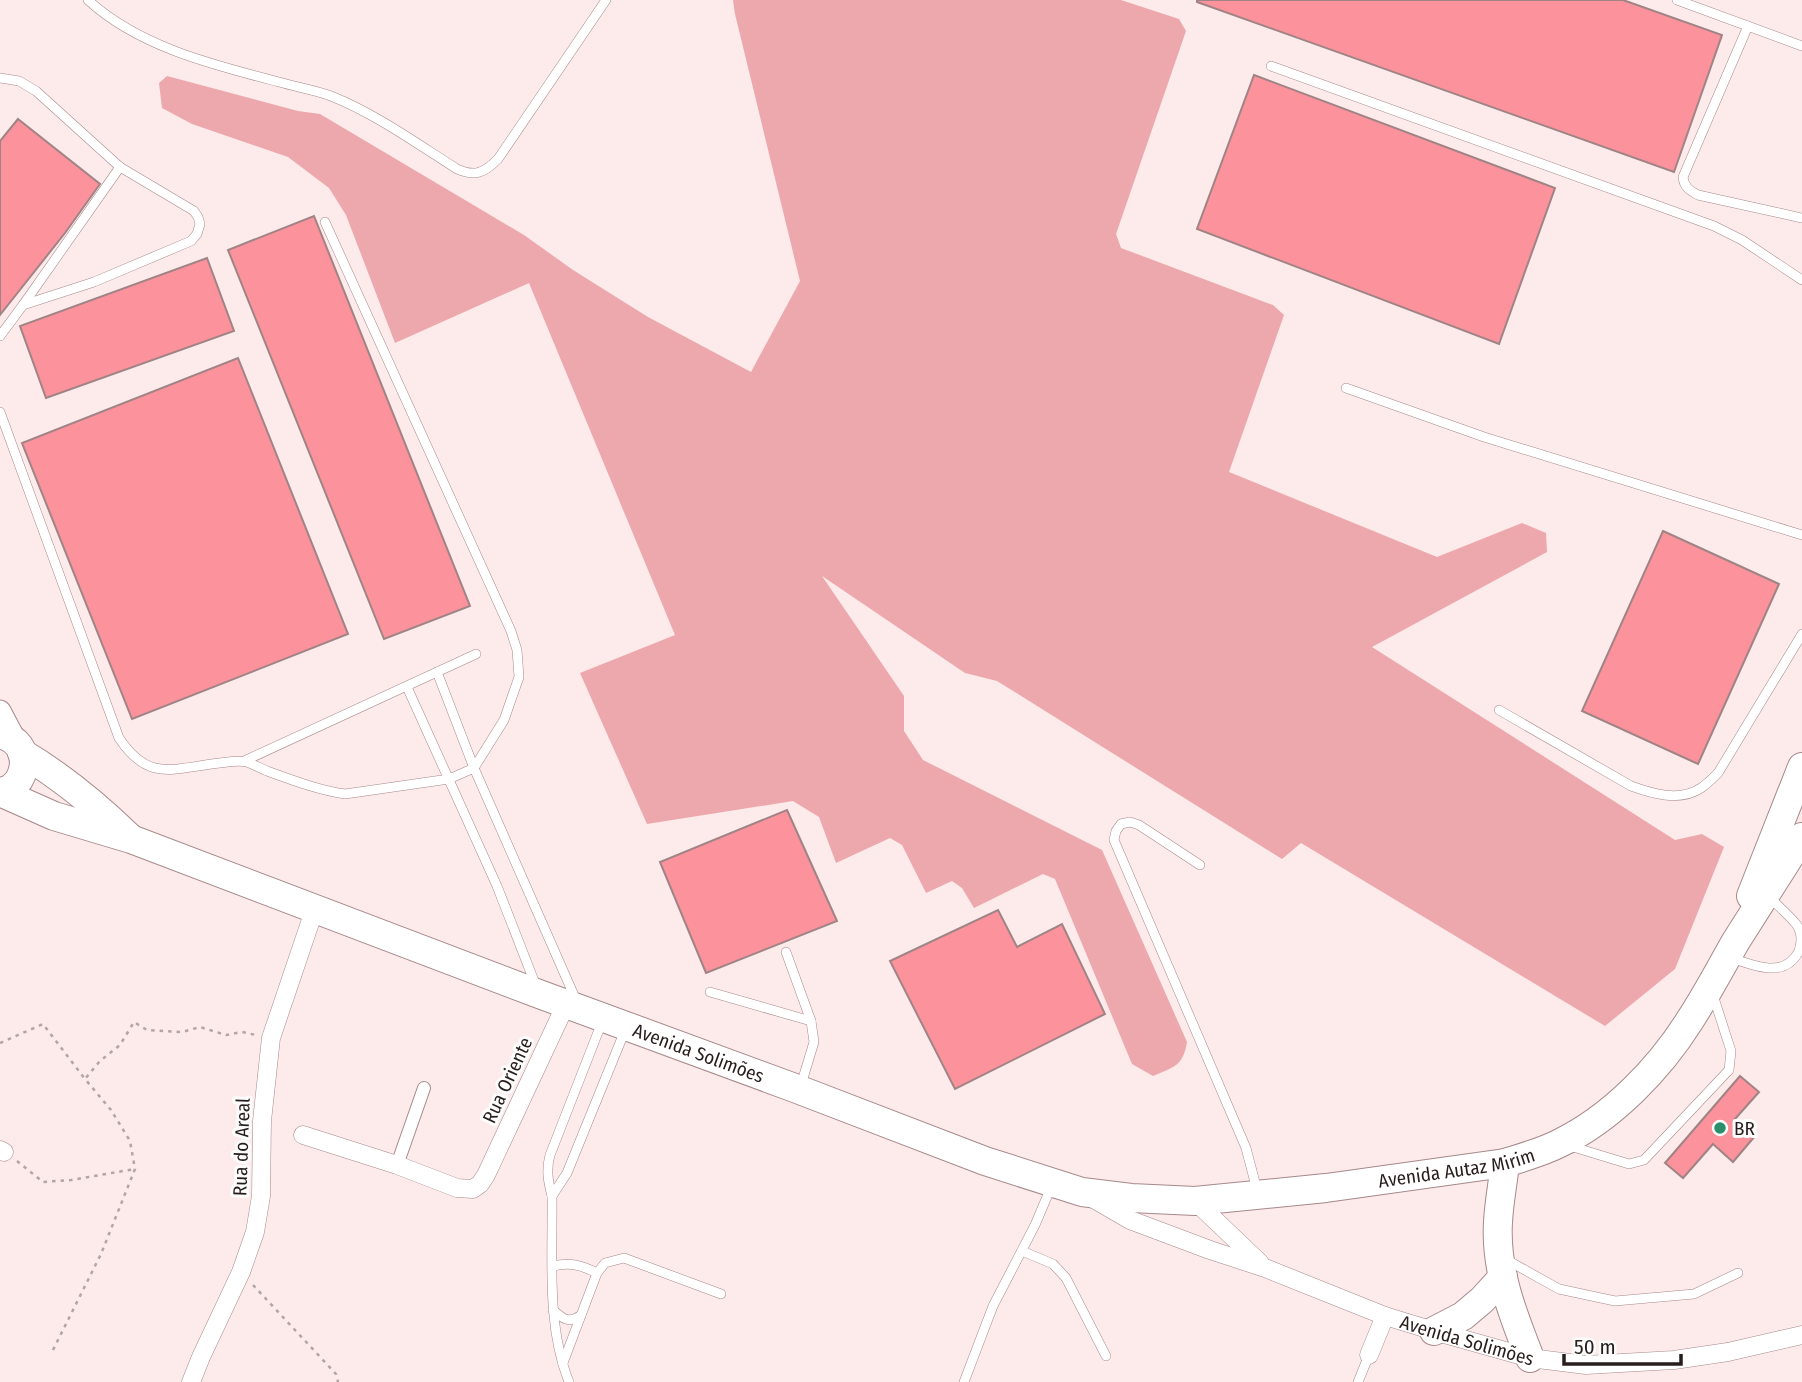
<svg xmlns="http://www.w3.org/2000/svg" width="1802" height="1382" font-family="'Fira Sans Condensed',sans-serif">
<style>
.green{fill:#eda8ad}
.building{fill:#fb929c;stroke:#a08485;stroke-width:2}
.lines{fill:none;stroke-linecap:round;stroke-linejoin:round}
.service-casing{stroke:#a6898b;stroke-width:10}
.pedestrian-casing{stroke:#a6898b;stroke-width:14}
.minor-casing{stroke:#a6898b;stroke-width:19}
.tertiary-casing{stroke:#a6898b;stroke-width:23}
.primary-casing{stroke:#a6898b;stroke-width:30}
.path{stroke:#b4a4a4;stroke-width:2.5;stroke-dasharray:3.5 5;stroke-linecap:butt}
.service{stroke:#fff;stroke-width:9}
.pedestrian{stroke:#fff;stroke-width:12}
.minor{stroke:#fff;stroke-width:18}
.tertiary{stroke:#fff;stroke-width:21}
.primary{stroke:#fff;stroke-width:28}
.poi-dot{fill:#2a8f6a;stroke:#fcfcfc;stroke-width:2.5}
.labels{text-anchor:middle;stroke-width:6;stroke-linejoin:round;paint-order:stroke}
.street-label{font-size:19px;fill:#281d1d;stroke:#fcfcfc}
.poi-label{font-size:19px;fill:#281d1d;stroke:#fcfcfc;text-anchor:start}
</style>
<rect width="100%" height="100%" fill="#fdeaea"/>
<path class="green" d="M 733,0 L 1121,0 L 1179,19 L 1186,31 L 1116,234 L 1121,248 L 1273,305 L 1284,315 L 1229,472 L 1437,557 L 1522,523 L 1546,533 L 1547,552 L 1372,647 L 1675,840 L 1702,834 L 1724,847 L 1675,969 L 1605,1026 L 1301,843 L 1282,859 L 997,681 L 965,673 L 822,576 L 904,696 L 904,731 L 923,760 L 1102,850 L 1187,1042 C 1183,1066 1174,1067 1153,1076 L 1132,1064 L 1055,879 L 1043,874 L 974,908 L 962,888 L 952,881 L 926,893 L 902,845 L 890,838 L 836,863 L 819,817 L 793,801 L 647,824 L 580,673 L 675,635 L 529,283 L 395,343 L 346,215 L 329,188 L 288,157 L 192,124 L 162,108 L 159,83 L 167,76 L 298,111 L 320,114 L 524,235 L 573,270 L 648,317 L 751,372 L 800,281 L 735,14 Z"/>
<g class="building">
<path d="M 1197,0 L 1623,0 L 1722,35 L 1674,172 L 1197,2 Z"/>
<path d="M 1254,75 L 1555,188 L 1499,344 L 1197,229 Z"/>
<path d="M 18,119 L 100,184 L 65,233 L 0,315 L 0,141 Z"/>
<path d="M 314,216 L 470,606 L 384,639 L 228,250 Z"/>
<path d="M 207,258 L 234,331 L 46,398 L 20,326 Z"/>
<path d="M 238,358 L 348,634 L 132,719 L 22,443 Z"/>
<path d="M 1663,531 L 1779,584 L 1698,764 L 1582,711 Z"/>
<path d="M 787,810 L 837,921 L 706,973 L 660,862 Z"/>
<path d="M 998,910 L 1017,947 L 1062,924 L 1105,1014 L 955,1089 L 890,961 Z"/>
<path d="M 1740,1076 L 1759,1092 L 1735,1119 L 1755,1136 L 1733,1162 L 1713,1144 L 1683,1178 L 1665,1163 Z"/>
</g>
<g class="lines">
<defs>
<g id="service">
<path d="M 88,0 C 139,47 214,65 279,82 C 296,87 315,90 331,96 C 376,114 416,143 457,169 C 475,177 484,173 498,159 L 606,0"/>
<path d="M 1677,0 L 1802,46"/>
<path d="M 1748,26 L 1683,177 C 1684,187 1689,190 1698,195 L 1802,218"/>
<path d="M 1271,66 L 1714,226 L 1742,240 L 1802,280"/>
<path d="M 0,78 L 19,81 L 36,91 L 120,167 L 194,211 L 198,217 L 200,224 L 197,234 L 191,241 L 94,282 L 23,305 L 0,336"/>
<path d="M 23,305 L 120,167"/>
<path d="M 1346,388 L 1484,437 L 1802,535"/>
<path d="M 0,412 L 119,738 C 149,783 173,768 220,763 C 228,762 239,760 247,762 C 253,764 260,768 267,771 C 292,780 318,790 345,794 L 449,779 L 474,768 L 504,720 L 519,677 L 517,650 L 511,631 L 325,222"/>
<path d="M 437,672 L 474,768 L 576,1000"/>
<path d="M 407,687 L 497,886 L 536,986"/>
<path d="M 1499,710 L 1631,786 C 1653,794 1680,802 1701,788 C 1707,784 1713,778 1718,773 L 1802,634"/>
<path d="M 244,761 L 476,654"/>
<path d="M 1200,865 L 1139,825 L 1130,822 L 1121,824 L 1116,831 L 1114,840 L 1246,1148 L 1257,1190"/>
<path d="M 786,952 L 811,1021 L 814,1042 L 801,1085"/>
<path d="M 1729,957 C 1753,965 1784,980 1799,951 C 1802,942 1802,932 1796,924 C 1788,914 1777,905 1768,896"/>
<path d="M 710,992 L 811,1021"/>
<path d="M 1570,1146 L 1629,1164 L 1644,1160 L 1729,1070 L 1731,1051 L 1713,995"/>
<path d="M 552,1196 L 567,1173 L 626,1028"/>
<path d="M 1022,1251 L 1053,1264 L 1066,1278 L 1106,1356"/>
<path d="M 1507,1260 L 1559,1289 L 1615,1301 L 1694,1294 L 1738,1273"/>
<path d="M 553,1266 C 570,1262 581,1265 597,1273 L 605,1263 L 624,1258 L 721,1294"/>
<path d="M 553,1310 C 563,1319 569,1324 581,1315"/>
<path d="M 563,1363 L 597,1273"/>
<path d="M 569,1382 C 546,1325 553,1256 552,1196 C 548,1181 546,1170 550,1155 L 602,1022"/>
<path d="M 964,1382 L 993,1306 L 1035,1225 L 1052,1185"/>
<path d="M 1358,1382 L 1369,1355"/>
</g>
<path id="pedestrian" d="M 397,1165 L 424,1088"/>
<g id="minor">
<path d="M 303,1135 L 397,1165 L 457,1188 L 473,1189 L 480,1184 L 486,1175 L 566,1004"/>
<path d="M 0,1150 L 4,1152"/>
<path id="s1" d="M 1092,1198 L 1130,1220 L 1210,1250 L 1265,1268 L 1385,1316 L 1434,1331 L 1530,1358 L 1586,1365 L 1674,1360 L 1728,1352 L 1802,1335"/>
<path d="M 1195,1201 L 1260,1263"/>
<path d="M 1369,1355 L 1385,1316"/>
<path d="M 191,1382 L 201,1357 L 241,1272 L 255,1232 L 261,1196 L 262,1121 L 271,1038 L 315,908"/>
</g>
<path id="tertiary" d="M 0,711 L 18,745"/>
<g id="primary">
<path d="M 0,734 C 7,736 14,739 19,746 C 28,759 24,779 11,788 C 8,790 4,791 0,792"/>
<path d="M 22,753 C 62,777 96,805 129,837"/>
<path id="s2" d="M 0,792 L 54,816 L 131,839 L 539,994 L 792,1087 L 985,1161 L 1082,1192 L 1131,1198 L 1195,1201 L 1326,1188 L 1505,1163 C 1524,1157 1543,1152 1560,1143 C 1612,1118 1660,1068 1690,1020 C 1707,994 1721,967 1736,941 C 1758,906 1780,872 1802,837"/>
<path d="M 1751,896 L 1802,767"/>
<path d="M 1505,1163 C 1503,1183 1499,1202 1498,1222 C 1495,1270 1513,1315 1530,1358"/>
<path d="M 1434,1331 L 1463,1316 L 1482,1300 L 1503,1277"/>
</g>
</defs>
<use href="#service" class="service-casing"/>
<use href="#pedestrian" class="pedestrian-casing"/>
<use href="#minor" class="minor-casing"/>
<use href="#tertiary" class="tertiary-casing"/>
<use href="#primary" class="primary-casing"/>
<g class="path">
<path d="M 0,1043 L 43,1024 L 85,1079"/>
<path d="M 17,1161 L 43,1182 L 71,1180 L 135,1169"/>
<path d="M 253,1285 L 336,1374 L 338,1382"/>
<path d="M 53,1350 L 101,1254 L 135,1169 L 130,1141 L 111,1110 L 85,1079 L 100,1061 L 120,1045 L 134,1022 L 147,1030 L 182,1032 L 200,1027 L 226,1035 L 242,1032 L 256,1035"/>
</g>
<use href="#service" class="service"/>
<use href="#pedestrian" class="pedestrian"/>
<use href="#minor" class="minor"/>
<use href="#tertiary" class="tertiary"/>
<use href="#primary" class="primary"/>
</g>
<circle class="poi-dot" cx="1720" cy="1128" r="7"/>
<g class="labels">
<g class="street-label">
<text dy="7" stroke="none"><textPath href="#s2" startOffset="746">Avenida Solimões</textPath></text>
<text transform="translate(507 1080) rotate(-65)" y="7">Rua Oriente</text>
<text transform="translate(241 1147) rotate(-88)" y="7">Rua do Areal</text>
<text dy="7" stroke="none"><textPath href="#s2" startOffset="1531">Avenida Autaz Mirim</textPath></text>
<text dy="7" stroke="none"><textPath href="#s1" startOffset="402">Avenida Solimões</textPath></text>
</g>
<g class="poi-label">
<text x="1734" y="1135">BR</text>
</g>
</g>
<path d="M1564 1354v10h117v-10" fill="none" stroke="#281d1d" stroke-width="3.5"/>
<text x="1574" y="1354" font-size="21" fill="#281d1d" stroke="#fcfcfc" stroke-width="5" paint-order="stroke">50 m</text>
</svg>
